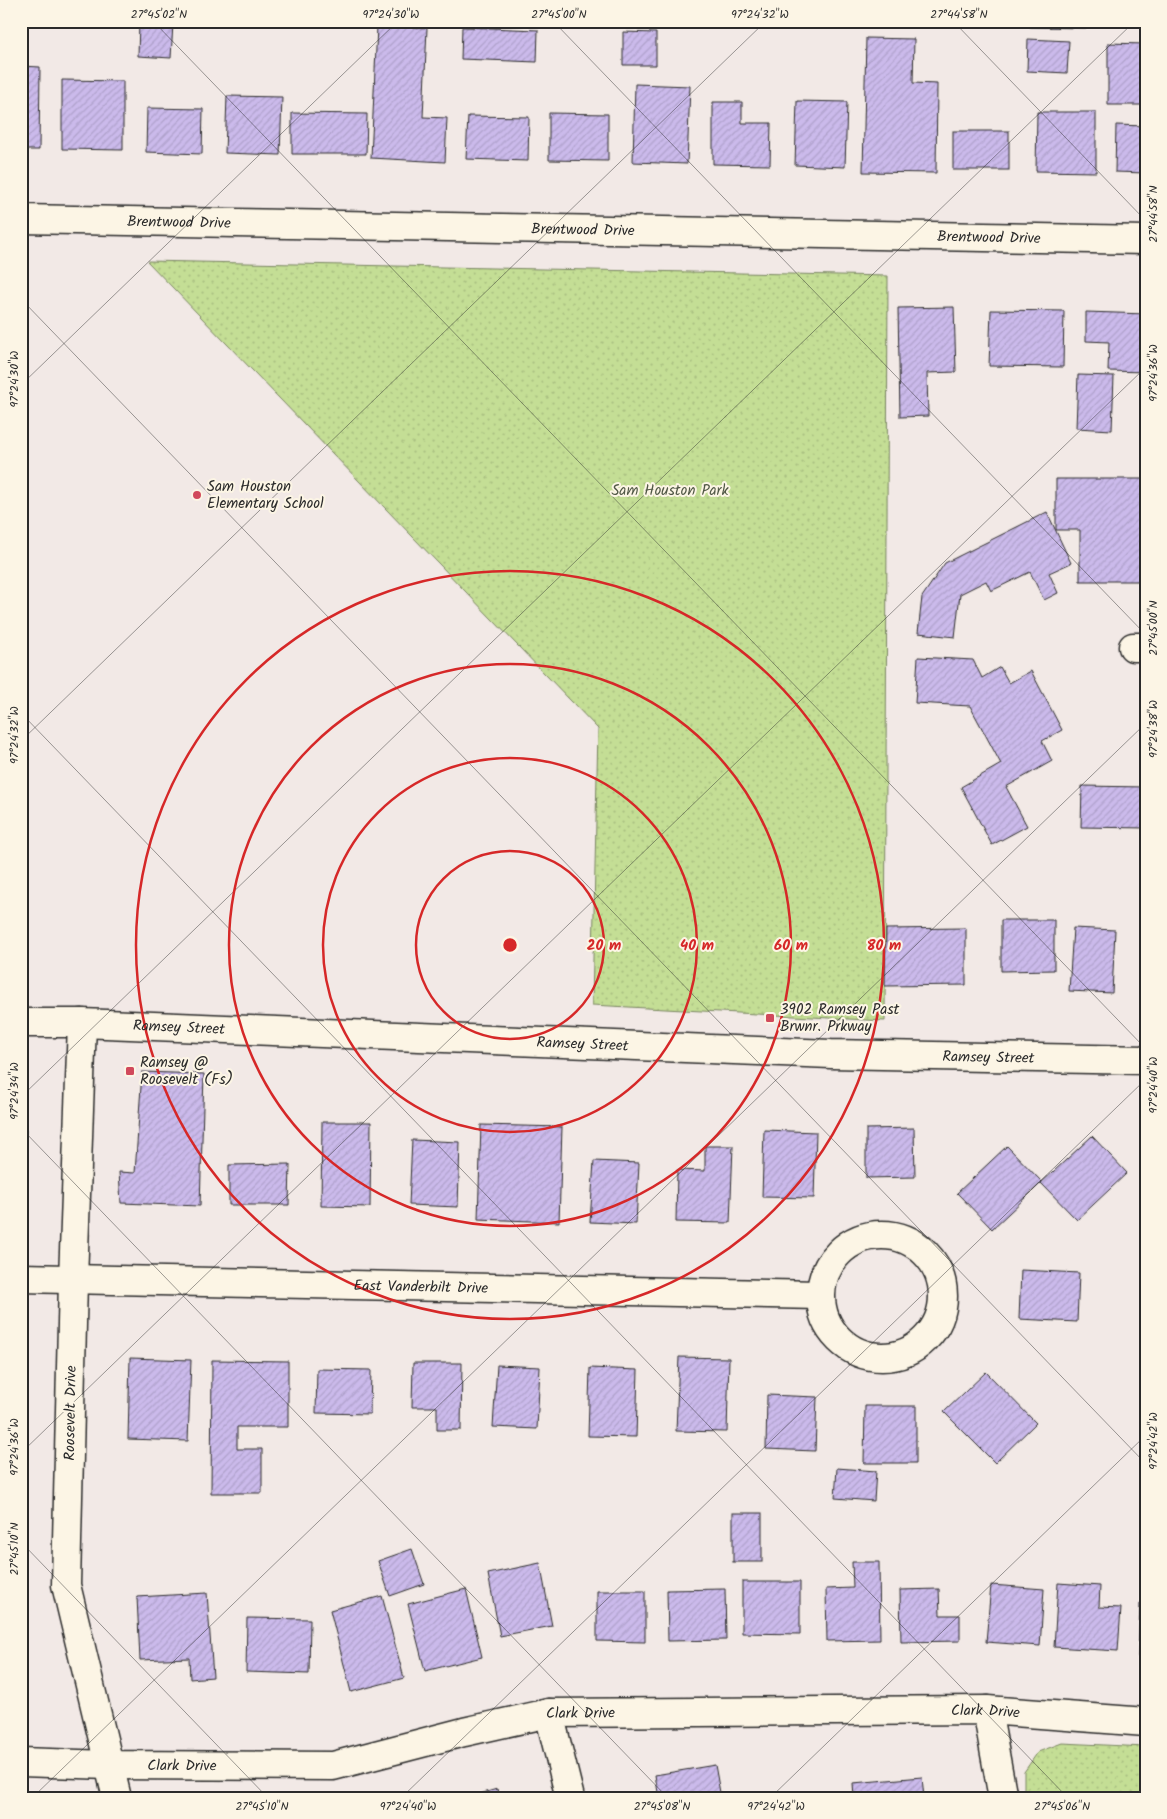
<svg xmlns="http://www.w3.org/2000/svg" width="1167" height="1819" font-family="Kalam,sans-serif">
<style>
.grass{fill:url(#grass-dots);stroke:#788460}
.building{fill:url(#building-hatch);stroke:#2b2b2b}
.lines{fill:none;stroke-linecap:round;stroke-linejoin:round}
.minor-casing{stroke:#2b2b2b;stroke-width:31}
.minor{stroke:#fcf5e5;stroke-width:28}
.ticks{fill:none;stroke:#2b2b2b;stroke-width:1;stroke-opacity:0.45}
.ring{fill:none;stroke:#d62828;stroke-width:2.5}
.poi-dot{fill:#d1495b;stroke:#fcf5e5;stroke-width:2}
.labels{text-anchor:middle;stroke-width:4;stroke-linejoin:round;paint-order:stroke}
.street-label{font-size:15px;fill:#2b2b2b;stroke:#fcf5e5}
.poi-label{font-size:15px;fill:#2b2b2b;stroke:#fcf5e5;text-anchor:start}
.park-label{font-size:15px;fill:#515846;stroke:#fcf5e5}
.centre{fill:#d62828;stroke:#fcf5e5;stroke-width:2.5}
.ring-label{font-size:15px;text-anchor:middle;font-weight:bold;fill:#d62828;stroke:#fcf5e5;stroke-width:4;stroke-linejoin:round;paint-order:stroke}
.neatline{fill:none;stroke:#2b2b2b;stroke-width:2}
.ticks-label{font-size:12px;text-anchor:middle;fill:#2b2b2b}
</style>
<defs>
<pattern id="grass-dots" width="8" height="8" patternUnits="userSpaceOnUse" patternTransform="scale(1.25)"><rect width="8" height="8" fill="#c4de95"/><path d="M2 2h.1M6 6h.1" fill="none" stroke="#a9bf81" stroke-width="1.8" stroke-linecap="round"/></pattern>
<pattern id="building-hatch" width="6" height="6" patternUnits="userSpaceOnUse" patternTransform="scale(1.25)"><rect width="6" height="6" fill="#cbbaeb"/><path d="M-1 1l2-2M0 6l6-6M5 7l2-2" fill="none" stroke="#aea0ca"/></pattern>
</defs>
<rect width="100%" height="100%" fill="#f2e9e6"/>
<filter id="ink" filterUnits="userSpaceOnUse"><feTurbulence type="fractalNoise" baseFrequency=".02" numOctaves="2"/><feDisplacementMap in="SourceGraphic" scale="10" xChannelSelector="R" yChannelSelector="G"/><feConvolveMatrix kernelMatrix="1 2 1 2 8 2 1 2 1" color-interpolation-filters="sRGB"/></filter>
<g filter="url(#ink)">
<g class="grass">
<path d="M 147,261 L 888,276 L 885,1021 L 592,1005 L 598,729 Z"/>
<path d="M 1062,1743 L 1146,1747 L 1146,1798 L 1024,1798 L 1024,1772 L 1038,1752 Z"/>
</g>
<g class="building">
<path d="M 1030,21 L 1087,21 L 1087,28 L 1030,27 Z"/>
<path d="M 139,22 L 173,23 L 171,58 L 138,56 Z"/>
<path d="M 377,26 L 427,28 L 423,117 L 447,118 L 445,162 L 371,158 Z"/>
<path d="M 462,27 L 538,30 L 537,62 L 461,59 Z"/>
<path d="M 623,32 L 656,33 L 656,65 L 623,65 Z"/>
<path d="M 866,38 L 914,39 L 913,83 L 937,84 L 936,173 L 863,172 Z"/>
<path d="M 1028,39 L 1069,41 L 1067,73 L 1027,71 Z"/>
<path d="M 1108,43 L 1144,44 L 1144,105 L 1108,105 Z"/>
<path d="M 21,66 L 40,67 L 39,150 L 21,150 Z"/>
<path d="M 62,80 L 123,81 L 123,150 L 62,149 Z"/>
<path d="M 635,84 L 690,86 L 687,164 L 633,162 Z"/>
<path d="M 227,96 L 282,97 L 280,155 L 225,153 Z"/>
<path d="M 797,101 L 847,102 L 845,167 L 795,165 Z"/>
<path d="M 713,102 L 742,102 L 742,123 L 771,123 L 770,165 L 713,164 Z"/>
<path d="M 147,108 L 203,109 L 202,154 L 146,152 Z"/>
<path d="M 1037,112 L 1096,112 L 1096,172 L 1036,171 Z"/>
<path d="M 292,113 L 367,114 L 366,154 L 292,154 Z"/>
<path d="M 549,113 L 608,114 L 608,161 L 549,160 Z"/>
<path d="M 468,116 L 529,117 L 528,161 L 466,159 Z"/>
<path d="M 1116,125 L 1146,126 L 1146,173 L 1115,172 Z"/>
<rect x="953" y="131" width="56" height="39"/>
<path d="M 954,307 L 956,372 L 927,373 L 928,416 L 900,417 L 898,308 Z"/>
<path d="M 991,310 L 1064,311 L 1063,367 L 989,366 Z"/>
<path d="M 1086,312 L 1146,314 L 1146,372 L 1108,371 L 1109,342 L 1086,341 Z"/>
<path d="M 1078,375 L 1114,376 L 1112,430 L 1076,428 Z"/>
<path d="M 1056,479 L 1146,479 L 1146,581 L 1080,581 L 1080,530 L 1056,530 Z"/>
<path d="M 1047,512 L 1071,563 L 1049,573 L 1058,593 L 1044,600 L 1030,572 L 991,591 L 986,581 L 960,594 L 955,637 L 918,633 L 922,597 L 945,563 Z"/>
<path d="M 918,657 L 973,660 L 982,678 L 1000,667 L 1009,683 L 1031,671 L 1062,730 L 1042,741 L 1052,761 L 1006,787 L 1027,826 L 992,845 L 961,787 L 1001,764 L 970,706 L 915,703 Z"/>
<path d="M 1082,786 L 1146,787 L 1146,828 L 1081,827 Z"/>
<path d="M 1001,920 L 1054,920 L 1054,970 L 1001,971 Z"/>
<path d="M 966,928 L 966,985 L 885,986 L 886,929 Z"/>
<path d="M 1073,928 L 1115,930 L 1112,993 L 1069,991 Z"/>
<path d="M 142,1072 L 204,1074 L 200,1206 L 121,1203 L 119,1172 L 135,1173 Z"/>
<path d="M 322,1122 L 371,1122 L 370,1207 L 321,1206 Z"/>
<path d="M 481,1125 L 562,1127 L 559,1222 L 478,1219 Z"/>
<path d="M 914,1128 L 915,1177 L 866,1178 L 866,1129 Z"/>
<path d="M 21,1129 L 26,1129 L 22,1192 L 21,1192 Z"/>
<path d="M 764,1130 L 816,1132 L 814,1198 L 762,1197 Z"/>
<path d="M 1092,1136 L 1127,1173 L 1077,1220 L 1041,1183 Z"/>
<path d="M 412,1140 L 460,1142 L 458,1207 L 409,1205 Z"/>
<path d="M 705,1146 L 733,1146 L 730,1223 L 676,1222 L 677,1170 L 705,1171 Z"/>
<path d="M 1007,1146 L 1042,1182 L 992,1229 L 957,1193 Z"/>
<path d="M 594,1161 L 639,1163 L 636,1224 L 590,1222 Z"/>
<path d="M 290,1164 L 289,1205 L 229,1205 L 229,1165 Z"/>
<path d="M 1021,1270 L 1079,1273 L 1077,1322 L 1019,1319 Z"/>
<path d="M 679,1357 L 729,1358 L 727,1432 L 676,1431 Z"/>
<path d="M 130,1358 L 191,1360 L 188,1441 L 128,1439 Z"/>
<path d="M 212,1360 L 288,1361 L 288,1427 L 237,1427 L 237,1449 L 262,1449 L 262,1493 L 211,1493 Z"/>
<path d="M 413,1363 L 462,1363 L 461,1430 L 437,1430 L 437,1407 L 412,1407 Z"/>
<path d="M 497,1365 L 540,1367 L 537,1429 L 493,1427 Z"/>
<path d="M 590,1368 L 638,1370 L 636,1437 L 588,1436 Z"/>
<path d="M 317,1369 L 371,1370 L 370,1414 L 316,1413 Z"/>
<path d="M 986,1372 L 1036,1423 L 995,1463 L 944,1412 Z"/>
<path d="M 767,1395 L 817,1397 L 815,1451 L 766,1449 Z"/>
<path d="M 865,1406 L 916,1406 L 916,1463 L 864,1463 Z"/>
<path d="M 837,1468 L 876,1471 L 874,1501 L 835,1498 Z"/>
<rect x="733" y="1513" width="29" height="49"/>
<path d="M 412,1549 L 424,1584 L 390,1596 L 378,1561 Z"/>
<path d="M 852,1562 L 879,1562 L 880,1640 L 827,1641 L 826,1589 L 853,1588 Z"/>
<path d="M 540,1563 L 552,1626 L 500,1636 L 488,1574 Z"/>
<path d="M 742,1582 L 800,1582 L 800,1634 L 742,1633 Z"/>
<path d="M 1058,1583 L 1100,1586 L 1099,1607 L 1121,1608 L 1118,1651 L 1054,1647 Z"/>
<path d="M 991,1585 L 1044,1589 L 1040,1646 L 986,1642 Z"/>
<path d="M 466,1589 L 482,1657 L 425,1671 L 408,1604 Z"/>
<path d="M 725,1589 L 726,1640 L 668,1641 L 667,1590 Z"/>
<path d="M 939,1589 L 940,1615 L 960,1615 L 960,1641 L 901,1642 L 900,1590 Z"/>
<path d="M 597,1591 L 645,1591 L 645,1642 L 597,1641 Z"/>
<path d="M 207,1593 L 213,1677 L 190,1679 L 189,1658 L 140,1660 L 137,1597 Z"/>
<path d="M 382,1596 L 404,1678 L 351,1692 L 330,1610 Z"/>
<path d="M 1140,1603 L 1146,1603 L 1146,1658 L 1138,1657 Z"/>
<path d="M 247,1618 L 310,1619 L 309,1674 L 246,1672 Z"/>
<path d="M 715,1765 L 721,1798 L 659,1798 L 655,1775 Z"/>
<path d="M 922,1777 L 924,1798 L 854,1798 L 853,1783 Z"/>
<path d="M 497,1789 L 500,1798 L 466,1798 Z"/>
</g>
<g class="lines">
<defs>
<g id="minor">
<path id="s1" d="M 21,219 L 1146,240"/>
<path d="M 1133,647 L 1146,647"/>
<path id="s2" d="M 21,1023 L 82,1023 L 831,1054 L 1146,1060"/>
<path d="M 82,1023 L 73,1280 L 66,1585 L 117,1798"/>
<circle cx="882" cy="1296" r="61"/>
<path id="s3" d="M 21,1278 L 820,1295"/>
<path d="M 987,1710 L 1003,1798"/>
<path d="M 549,1713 L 570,1798"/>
<path id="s4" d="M 21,1762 L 108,1765 L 333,1766 L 464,1732 L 549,1713 L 987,1710 L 1146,1722"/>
</g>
</defs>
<use href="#minor" class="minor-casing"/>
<use href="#minor" class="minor"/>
</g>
</g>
<path class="ticks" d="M 153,21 L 1146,1049M 553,21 L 1146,635M 953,21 L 1146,221M 21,29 L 29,21M 21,299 L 1146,1464M 21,385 L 398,21M 21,713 L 1068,1798M 21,741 L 766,21M 21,1097 L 1135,21M 21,1128 L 668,1798M 21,1453 L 1146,367M 21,1542 L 268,1798M 32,1798 L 1146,723M 401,1798 L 1146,1079M 770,1798 L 1146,1435M 1138,1798 L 1146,1791"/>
<g class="ring">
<circle cx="510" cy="945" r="94"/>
<circle cx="510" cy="945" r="187"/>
<circle cx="510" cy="945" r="281"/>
<circle cx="510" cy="945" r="374"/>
</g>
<g class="poi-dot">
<circle cx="197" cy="495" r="5"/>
<rect x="765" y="1013" width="10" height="10" rx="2.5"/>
<rect x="125" y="1066" width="10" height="10" rx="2.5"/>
</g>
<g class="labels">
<g class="street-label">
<text dy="5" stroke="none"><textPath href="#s1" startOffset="158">Brentwood Drive</textPath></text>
<text dy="5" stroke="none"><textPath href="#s1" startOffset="562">Brentwood Drive</textPath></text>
<text dy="5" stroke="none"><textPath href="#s1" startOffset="968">Brentwood Drive</textPath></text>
<text dy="5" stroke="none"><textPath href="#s2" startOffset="158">Ramsey Street</textPath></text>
<text dy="5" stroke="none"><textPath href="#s2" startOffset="562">Ramsey Street</textPath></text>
<text dy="5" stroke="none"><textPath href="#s2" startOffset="968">Ramsey Street</textPath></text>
<text dy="5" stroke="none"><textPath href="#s3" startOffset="400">East Vanderbilt Drive</textPath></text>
<text transform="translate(70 1413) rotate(-89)" y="5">Roosevelt Drive</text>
<text dy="5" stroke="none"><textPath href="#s4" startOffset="971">Clark Drive</textPath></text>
<text dy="5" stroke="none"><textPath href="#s4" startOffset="566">Clark Drive</textPath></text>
<text dy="5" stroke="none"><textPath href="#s4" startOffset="161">Clark Drive</textPath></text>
</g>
<g class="poi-label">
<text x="207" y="491">Sam Houston<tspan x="207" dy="17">Elementary School</tspan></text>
<text x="780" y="1014">3902 Ramsey Past<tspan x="780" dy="17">Brwnr. Prkway</tspan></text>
<text x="140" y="1067">Ramsey @<tspan x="140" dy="17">Roosevelt (Fs)</tspan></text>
</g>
<g class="park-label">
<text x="670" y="495">Sam Houston Park</text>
</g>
</g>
<circle cx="510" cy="945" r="8" class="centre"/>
<g class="ring-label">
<text x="604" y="950">20 m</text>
<text x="697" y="950">40 m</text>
<text x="791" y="950">60 m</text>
<text x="884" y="950">80 m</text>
</g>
<rect width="1167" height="1819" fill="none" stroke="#fcf5e5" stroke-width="55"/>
<rect x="28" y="28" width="1112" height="1764" class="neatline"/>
<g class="ticks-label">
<text x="159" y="18">27°45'02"N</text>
<text x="391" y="18">97°24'30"W</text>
<text x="559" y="18">27°45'00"N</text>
<text x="760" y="18">97°24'32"W</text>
<text x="959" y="18">27°44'58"N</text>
<text transform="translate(1153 214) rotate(-90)" y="4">27°44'58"N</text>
<text transform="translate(1153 373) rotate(-90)" y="4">97°24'36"W</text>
<text transform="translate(14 379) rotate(-90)" y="4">97°24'30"W</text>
<text transform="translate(1153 628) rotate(-90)" y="4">27°45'00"N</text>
<text transform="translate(1153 729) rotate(-90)" y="4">97°24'38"W</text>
<text transform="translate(14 735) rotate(-90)" y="4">97°24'32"W</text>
<text transform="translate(1153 1085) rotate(-90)" y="4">97°24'40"W</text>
<text transform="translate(14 1091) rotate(-90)" y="4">97°24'34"W</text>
<text transform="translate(1153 1441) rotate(-90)" y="4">97°24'42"W</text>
<text transform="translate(14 1447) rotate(-90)" y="4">97°24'36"W</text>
<text transform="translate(14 1549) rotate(-90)" y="4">27°45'10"N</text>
<text x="262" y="1810">27°45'10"N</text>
<text x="408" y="1810">97°24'40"W</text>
<text x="662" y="1810">27°45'08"N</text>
<text x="776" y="1810">97°24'42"W</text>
<text x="1062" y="1810">27°45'06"N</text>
</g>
</svg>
